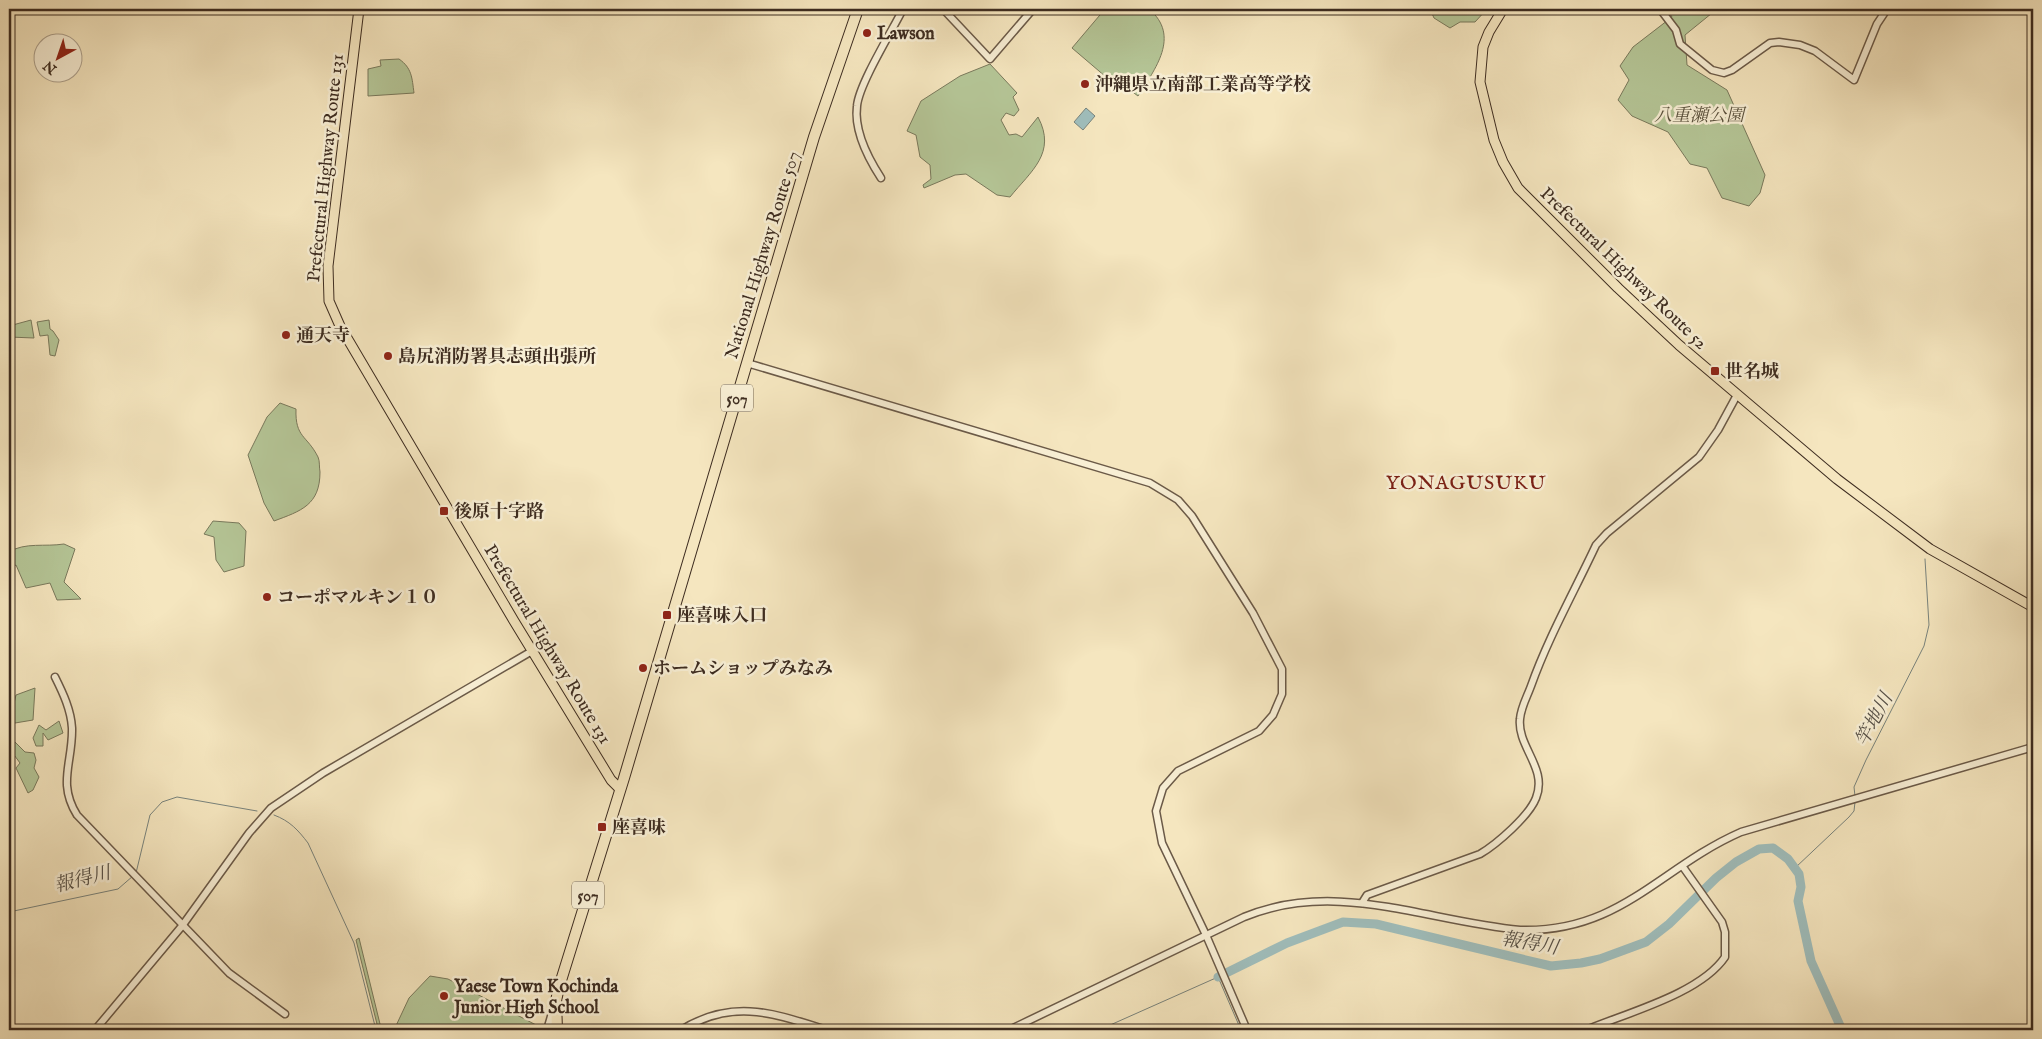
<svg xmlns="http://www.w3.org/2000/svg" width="2042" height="1039" font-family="'IM FELL English','Noto Serif JP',serif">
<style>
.green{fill:#b5c697;stroke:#79795c}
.water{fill:#9fbdbb;stroke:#78837d}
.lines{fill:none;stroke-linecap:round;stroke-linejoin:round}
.stream{stroke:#78837d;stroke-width:1}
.river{stroke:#9fbdbb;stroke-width:9}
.minor-casing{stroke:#6b5a48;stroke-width:9}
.major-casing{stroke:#3d2c20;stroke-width:11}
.highway-casing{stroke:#3d2c20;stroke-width:12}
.minor{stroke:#f8efd5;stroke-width:6}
.major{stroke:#f5e6bf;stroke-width:9}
.highway{stroke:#f5e6bf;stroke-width:10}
.poi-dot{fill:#8f2418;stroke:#f8efd5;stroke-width:2}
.labels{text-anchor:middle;stroke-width:5;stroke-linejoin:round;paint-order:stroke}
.shield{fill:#f8efd5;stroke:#756656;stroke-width:1}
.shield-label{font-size:16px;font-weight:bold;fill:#3d2c20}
.poi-label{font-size:18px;font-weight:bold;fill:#3d2c20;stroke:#f8efd5;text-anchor:start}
.park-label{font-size:18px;font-style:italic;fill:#5b523e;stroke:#f8efd5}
.street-label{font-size:18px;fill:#3d2c20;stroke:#f8efd5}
.water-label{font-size:19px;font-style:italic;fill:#565047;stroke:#f8efd5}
.quarter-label{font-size:20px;letter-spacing:1px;fill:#7a1f14;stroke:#f8efd5}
</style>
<rect width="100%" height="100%" fill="#f5e6bf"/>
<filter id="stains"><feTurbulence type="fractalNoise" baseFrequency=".004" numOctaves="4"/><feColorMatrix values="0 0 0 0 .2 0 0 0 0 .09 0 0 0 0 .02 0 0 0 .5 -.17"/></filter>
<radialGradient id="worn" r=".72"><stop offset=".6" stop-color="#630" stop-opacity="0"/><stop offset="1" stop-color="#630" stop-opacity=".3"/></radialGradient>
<g class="green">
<path d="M 1105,9 L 1149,9 C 1181,36 1155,69 1138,96 L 1111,76 L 1106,77 L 1072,48 Z"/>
<path d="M 1430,9 L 1487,9 L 1475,22 L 1460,22 L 1450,28 L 1434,18 Z"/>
<path d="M 1667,9 L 1717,9 L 1685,35 L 1687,65 L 1727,90 L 1765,175 L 1760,193 L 1749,206 L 1722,198 L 1707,168 L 1690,164 L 1668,132 L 1632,116 L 1618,100 L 1629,80 L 1620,66 L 1633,47 L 1672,17 Z"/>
<path d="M 399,59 C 412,68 412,78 414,93 L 368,96 L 368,69 L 381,66 L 380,60 Z"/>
<path d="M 990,64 L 1017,93 L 1013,97 L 1019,110 L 1014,116 L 1006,113 L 1001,120 L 1009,135 L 1016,134 L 1022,137 L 1038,117 C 1057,153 1031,171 1010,197 L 997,195 L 966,174 L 955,175 L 924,188 L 923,185 L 931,179 L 930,165 L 920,157 L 916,135 L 907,131 L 921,101 L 960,76 Z"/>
<path d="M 31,320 L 34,338 L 9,337 L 9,326 Z"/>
<path d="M 49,320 L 50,329 L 53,331 L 59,340 L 55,356 L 50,355 L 48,335 L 40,336 L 37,322 Z"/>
<path d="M 280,403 L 296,409 C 295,438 307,435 318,457 C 320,461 319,467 320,472 C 320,505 301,511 274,521 L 264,503 L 248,455 L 267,417 Z"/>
<path d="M 213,521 L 239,523 L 246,531 L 244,566 L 224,572 L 216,560 L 214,537 L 204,534 Z"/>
<path d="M 64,544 L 75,549 L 64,582 L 81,599 L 57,600 L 50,583 L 26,588 L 16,565 L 9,568 L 9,552 C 25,542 45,547 64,544 Z"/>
<path d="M 35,688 L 33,720 L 9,724 L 16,695 Z"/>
<path d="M 59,721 L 63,733 L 48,740 L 43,733 L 43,746 L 36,746 L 33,738 L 39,725 L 46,730 Z"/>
<path d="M 13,740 L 25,752 L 34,753 L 36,760 L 34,768 L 39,777 L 33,790 L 28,793 L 16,768 L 20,763 L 9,748 L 9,742 Z"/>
<path d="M 359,938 L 380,1024 L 383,1030 L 379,1030 L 377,1024 L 356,940 Z"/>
<path d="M 430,976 L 448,979 L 538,1026 L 538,1030 L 394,1030 L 409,998 Z"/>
</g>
<path class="water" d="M 1086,108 L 1095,116 L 1083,130 L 1074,122 Z"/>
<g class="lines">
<g class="stream">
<path d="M 1855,796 L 1854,787 L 1866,760 L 1924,646 L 1929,625 L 1925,559"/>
<path d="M 274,815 C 290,821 298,830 308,843 L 354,943 L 376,1030"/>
<path d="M 1795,868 L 1849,817 L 1854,811 L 1855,802"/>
<path d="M 136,873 L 150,815 L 162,802 L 177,797 L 257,811"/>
<path d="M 9,912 L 118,889 L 133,876"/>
<path d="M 642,1030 L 674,1030"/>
<path d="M 1099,1030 L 1218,977 L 1241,1030"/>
</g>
<path class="river" d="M 1218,977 L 1287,943 L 1343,922 L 1376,924 L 1551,966 L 1581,963 L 1600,959 L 1646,942 L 1669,924 L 1716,878 L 1736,862 L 1759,849 L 1773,848 L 1788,859 L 1799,874 L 1801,887 L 1798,901 L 1811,961 L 1842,1030"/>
<defs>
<g id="minor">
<path d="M 943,9 L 990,59 L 1033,9"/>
<path d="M 1660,9 L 1676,30 L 1680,44 L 1712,70 L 1724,73 L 1732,70 L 1770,43 L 1779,42 L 1800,45 L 1815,51 L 1854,80 L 1877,24 L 1887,9"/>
<path d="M 881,178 C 868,158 854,130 857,106 C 859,84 892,31 903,9"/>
<path d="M 747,363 L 1150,483 L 1178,500 L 1192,516 L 1253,613 L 1282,669 L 1282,694 L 1273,715 L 1259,731 L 1178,771 L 1163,788 L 1156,811 L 1162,843 L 1206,935 L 1247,1030"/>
<path d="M 55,677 C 63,693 71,710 72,728 C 73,762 57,783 77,815 L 229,973 L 285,1014"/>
<path d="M 1362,903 L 1367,895 L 1480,854 C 1497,844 1529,816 1536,798 C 1548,768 1517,747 1520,719 C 1521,707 1527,697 1531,686 C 1548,638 1574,592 1596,545 L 1607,533 L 1699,457 L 1718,430 L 1737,395"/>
<path d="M 95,1030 L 182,926 L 249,833 L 271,808 L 323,773 L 532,651"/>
<path d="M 547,1030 L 554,1006"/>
<path d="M 681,1030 C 733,998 773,1013 827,1030"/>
<path d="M 1009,1030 L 1244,917 C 1336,879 1425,921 1520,930 C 1620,933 1659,868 1741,832 L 2033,747"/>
<path d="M 1586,1030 C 1626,1013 1700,994 1725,957 L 1725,932 L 1722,922 L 1683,867"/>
</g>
<g id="major">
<path d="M 359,9 L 328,266 L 329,301 L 340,326 L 514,621 L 611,780 L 620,789"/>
<path d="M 1503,9 L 1489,32 L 1483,47 L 1480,82 L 1494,140 L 1503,162 L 1518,188 L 1618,288 L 1679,345 L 1837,479 L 1930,549 L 2033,607"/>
</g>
<path id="highway" d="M 557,1030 L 556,1001 L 559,987 L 624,778 L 814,137 L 858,9"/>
</defs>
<use href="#minor" class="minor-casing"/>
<use href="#major" class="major-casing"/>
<use href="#highway" class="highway-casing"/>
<use href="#minor" class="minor"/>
<use href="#major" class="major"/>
<use href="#highway" class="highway"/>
</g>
<g class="poi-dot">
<circle cx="867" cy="33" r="5"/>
<circle cx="1085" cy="84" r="5"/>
<circle cx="286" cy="335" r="5"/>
<circle cx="388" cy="356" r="5"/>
<rect x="1710" y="366" width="10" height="10" rx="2.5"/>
<rect x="439" y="506" width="10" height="10" rx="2.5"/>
<circle cx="267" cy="597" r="5"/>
<rect x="662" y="610" width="10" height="10" rx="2.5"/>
<circle cx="643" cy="668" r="5"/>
<rect x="597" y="822" width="10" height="10" rx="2.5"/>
<circle cx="444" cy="996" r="5"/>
</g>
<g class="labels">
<g class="shield">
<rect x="721" y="384.5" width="32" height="27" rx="4"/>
<rect x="572" y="881.5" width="32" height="27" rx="4"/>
</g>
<g class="shield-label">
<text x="737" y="404">507</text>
<text x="588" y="901">507</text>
</g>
<g class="poi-label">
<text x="877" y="39">Lawson</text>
<text x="1095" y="90">沖縄県立南部工業高等学校</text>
<text x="296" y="341">通天寺</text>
<text x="398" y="362">島尻消防署具志頭出張所</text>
<text x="1725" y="377">世名城</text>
<text x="454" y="517">後原十字路</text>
<text x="277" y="603">コーポマルキン１０</text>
<text x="677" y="621">座喜味入口</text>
<text x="653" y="674">ホームショップみなみ</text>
<text x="612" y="833">座喜味</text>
<text x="454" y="992">Yaese Town Kochinda<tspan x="454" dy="21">Junior High School</tspan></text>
</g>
<g class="park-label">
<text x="1699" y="121">八重瀬公園</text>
</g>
<g class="street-label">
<text transform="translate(325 168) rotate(-84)" y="6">Prefectural Highway Route 131</text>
<text transform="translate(762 255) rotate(-73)" y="6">National Highway Route 507</text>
<text transform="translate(1624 268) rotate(44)" y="6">Prefectural Highway Route 52</text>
<text transform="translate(548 644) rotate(59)" y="6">Prefectural Highway Route 131</text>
</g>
<g class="water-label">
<text transform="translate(1873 719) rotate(-62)" y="7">竿地川</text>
<text transform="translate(82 878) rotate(-14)" y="7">報得川</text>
<text transform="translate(1530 942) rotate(10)" y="7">報得川</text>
</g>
<g class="quarter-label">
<text x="1466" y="489">YONAGUSUKU</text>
</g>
</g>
<rect width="2042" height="1039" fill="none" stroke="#f5e6bf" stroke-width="30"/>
<rect x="10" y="10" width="2022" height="1019" fill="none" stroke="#3d2c20" stroke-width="2.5"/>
<rect x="15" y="15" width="2012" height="1009" fill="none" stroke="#3d2c20"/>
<g transform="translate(58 58) rotate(220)"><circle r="24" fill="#f8efd5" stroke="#ada18d"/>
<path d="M0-4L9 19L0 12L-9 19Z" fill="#8f2418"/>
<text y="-8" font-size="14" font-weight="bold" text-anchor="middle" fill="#3d2c20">N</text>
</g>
<rect width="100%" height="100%" filter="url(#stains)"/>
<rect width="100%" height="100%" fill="url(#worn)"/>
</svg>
